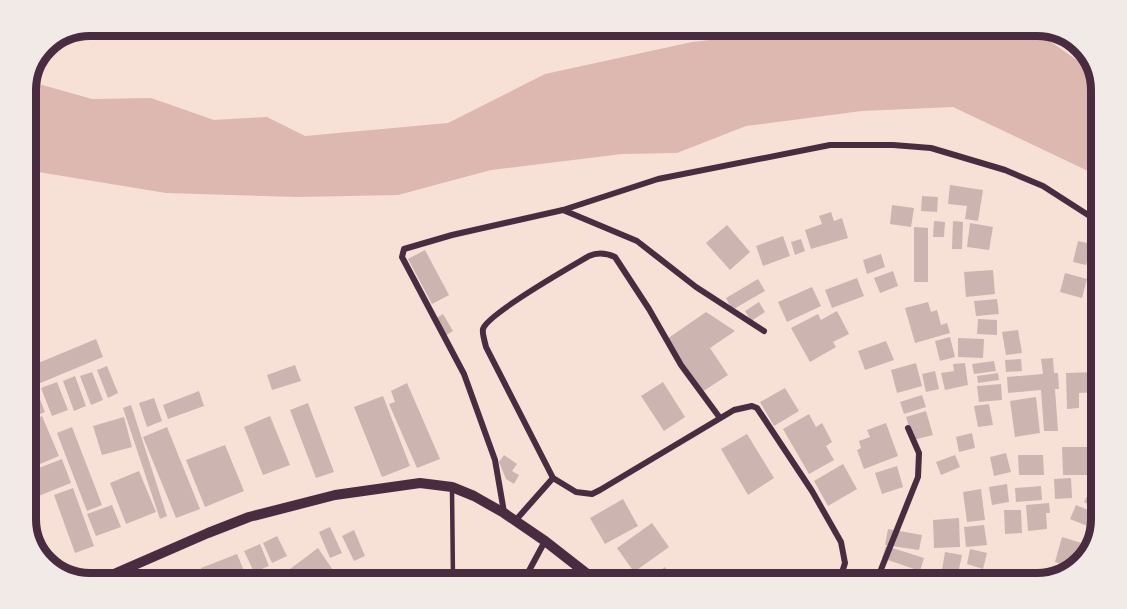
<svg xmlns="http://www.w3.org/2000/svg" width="1127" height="609" font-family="Ubuntu,sans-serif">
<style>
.water{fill:#dcb8b0}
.building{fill:#ccb4b1}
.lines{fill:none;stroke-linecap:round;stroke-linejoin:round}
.service{stroke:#4a2c40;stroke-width:4.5}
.minor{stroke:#4a2c40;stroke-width:6}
.tertiary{stroke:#4a2c40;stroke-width:10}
.rim{fill:none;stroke:#4a2c40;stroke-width:8}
</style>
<rect width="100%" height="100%" fill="#f7e1d7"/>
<path class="water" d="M 797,30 L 1037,32 L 1098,75 L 1101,86 L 1100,181 L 1088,171 L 953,107 L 862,111 L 746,126 L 677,153 L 622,154 L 491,170 L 398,195 L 298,197 L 166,193 L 26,170 L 26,86 L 28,81 L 92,99 L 151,98 L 214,120 L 267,117 L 305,136 L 448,123 L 545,74 L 692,42 Z"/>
<g class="building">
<path d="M 950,185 L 983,190 L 978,221 L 965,219 L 967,206 L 948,204 Z"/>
<path d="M 922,196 L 938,197 L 937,212 L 921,211 Z"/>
<path d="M 892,205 L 914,208 L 911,227 L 890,224 Z"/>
<path d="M 831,212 L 834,221 L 842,218 L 848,238 L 811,249 L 805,230 L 822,224 L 819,216 Z"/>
<path d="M 934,221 L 945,222 L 944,237 L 933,237 Z"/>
<path d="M 953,221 L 963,222 L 962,249 L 952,249 Z"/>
<path d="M 970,223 L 993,227 L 989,250 L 967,247 Z"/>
<path d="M 727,225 L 750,252 L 730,270 L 706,243 Z"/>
<path d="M 914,227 L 928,228 L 928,282 L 914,282 Z"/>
<path d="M 783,236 L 790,256 L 763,266 L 756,246 Z"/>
<path d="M 801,239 L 805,251 L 795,255 L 791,242 Z"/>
<path d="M 1078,241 L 1092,244 L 1086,265 L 1073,262 Z"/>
<path d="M 425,250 L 449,295 L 432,304 L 408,259 Z"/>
<path d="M 881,254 L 885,267 L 867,274 L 863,260 Z"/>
<path d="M 993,270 L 995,294 L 966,297 L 964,272 Z"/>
<path d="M 893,271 L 898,286 L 880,293 L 874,278 Z"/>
<path d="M 1065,273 L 1087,279 L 1082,298 L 1060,292 Z"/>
<path d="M 857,278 L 864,296 L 832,308 L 825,290 Z"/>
<path d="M 758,279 L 765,291 L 732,310 L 726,298 Z"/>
<path d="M 812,287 L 821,306 L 787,322 L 778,302 Z"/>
<path d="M 997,299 L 999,314 L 976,316 L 974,301 Z"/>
<path d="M 759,302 L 765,312 L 751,321 L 745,311 Z"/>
<path d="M 928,302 L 931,312 L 937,310 L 941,325 L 947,323 L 950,333 L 915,343 L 905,308 Z"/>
<path d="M 837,311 L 849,334 L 833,342 L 836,347 L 810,362 L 791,328 L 818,314 L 821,320 Z"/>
<path d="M 706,312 L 735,331 L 710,348 L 728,375 L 702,392 L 667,339 Z"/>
<path d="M 443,314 L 453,331 L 445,336 L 435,319 Z"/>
<path d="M 978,319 L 997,320 L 997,335 L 977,334 Z"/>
<path d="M 1018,330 L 1022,353 L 1006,355 L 1002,332 Z"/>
<path d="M 950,337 L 955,357 L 940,361 L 935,341 Z"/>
<path d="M 958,338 L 984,339 L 983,358 L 958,357 Z"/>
<path d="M 96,339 L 103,357 L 38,384 L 31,366 Z"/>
<path d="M 886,341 L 894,360 L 865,370 L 858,351 Z"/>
<path d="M 1053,358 L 1054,373 L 1058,373 L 1059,389 L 1055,389 L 1058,431 L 1044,431 L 1041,390 L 1008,393 L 1007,377 L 1043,374 L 1041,359 Z"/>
<path d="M 1021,359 L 1022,371 L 1006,372 L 1005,360 Z"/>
<path d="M 994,361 L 996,371 L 974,374 L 972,364 Z"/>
<path d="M 916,363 L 922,386 L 897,393 L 891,370 Z"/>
<path d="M 965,363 L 968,385 L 945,390 L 941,373 L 954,371 L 953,364 Z"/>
<path d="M 295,365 L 301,381 L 272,390 L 267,375 Z"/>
<path d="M 107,366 L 118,393 L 108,398 L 97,370 Z"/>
<path d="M 935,371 L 939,389 L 926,392 L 922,374 Z"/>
<path d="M 29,372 L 45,412 L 26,420 L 26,373 Z"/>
<path d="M 92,372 L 103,400 L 91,405 L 80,376 Z"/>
<path d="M 1097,372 L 1097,392 L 1079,393 L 1079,408 L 1067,409 L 1066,373 Z"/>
<path d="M 998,373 L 999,380 L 978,383 L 977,376 Z"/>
<path d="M 75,376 L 86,406 L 74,411 L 63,381 Z"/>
<path d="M 57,382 L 68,410 L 52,416 L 41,388 Z"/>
<path d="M 663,382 L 685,417 L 664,431 L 641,396 Z"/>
<path d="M 407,383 L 440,459 L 417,468 L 389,404 L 395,402 L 391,391 Z"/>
<path d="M 1001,384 L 1002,400 L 979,402 L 977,386 Z"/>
<path d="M 785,388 L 799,411 L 774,426 L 760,402 Z"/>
<path d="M 199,391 L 204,406 L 168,419 L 163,405 Z"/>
<path d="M 922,395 L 926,407 L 904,414 L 900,402 Z"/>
<path d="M 383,396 L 410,466 L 382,477 L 354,407 Z"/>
<path d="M 1036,397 L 1040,433 L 1015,437 L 1010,401 Z"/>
<path d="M 154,398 L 162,421 L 147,427 L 139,403 Z"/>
<path d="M 308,403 L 334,472 L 316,478 L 290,410 Z"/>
<path d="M 989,404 L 993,425 L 978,427 L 974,406 Z"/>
<path d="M 131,405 L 167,516 L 160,519 L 123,408 Z"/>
<path d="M 926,411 L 933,435 L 913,440 L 906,417 Z"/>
<path d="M 809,414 L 816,427 L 822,423 L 832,442 L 826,446 L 834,460 L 809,474 L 783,429 Z"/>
<path d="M 42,416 L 59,456 L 26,470 L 26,423 Z"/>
<path d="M 270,416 L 290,465 L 263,475 L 244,427 Z"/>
<path d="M 124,417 L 132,447 L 102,455 L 93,426 Z"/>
<path d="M 886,423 L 898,456 L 864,469 L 857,450 L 861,448 L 859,441 L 870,437 L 867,430 Z"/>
<path d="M 72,427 L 102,505 L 87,511 L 57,433 Z"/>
<path d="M 167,427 L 200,509 L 176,518 L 143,437 Z"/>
<path d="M 972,433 L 975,448 L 959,452 L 956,437 Z"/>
<path d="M 747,434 L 774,478 L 748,495 L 721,449 Z"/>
<path d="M 225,445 L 244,491 L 205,507 L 186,460 Z"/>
<path d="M 1062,447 L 1090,447 L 1090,475 L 1063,475 Z"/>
<path d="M 1006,453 L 1011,472 L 994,476 L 990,457 Z"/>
<path d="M 504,455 L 517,464 L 512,471 L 519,475 L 514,484 L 506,479 L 499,462 Z"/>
<path d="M 955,455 L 960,467 L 941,475 L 936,462 Z"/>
<path d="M 1018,455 L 1043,455 L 1044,475 L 1019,475 Z"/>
<path d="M 62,459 L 71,483 L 26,501 L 26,473 Z"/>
<path d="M 843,464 L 857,489 L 828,506 L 814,481 Z"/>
<path d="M 897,466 L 903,487 L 882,494 L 875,473 Z"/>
<path d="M 139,471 L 156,512 L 126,524 L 110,483 Z"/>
<path d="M 1071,478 L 1072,498 L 1055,499 L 1054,479 Z"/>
<path d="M 1007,484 L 1009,502 L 992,505 L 989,487 Z"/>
<path d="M 1041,486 L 1042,500 L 1016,502 L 1015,488 Z"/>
<path d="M 1092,487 L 1096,489 L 1095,508 L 1084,502 Z"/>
<path d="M 73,488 L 94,546 L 75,553 L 54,495 Z"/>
<path d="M 981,489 L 985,520 L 967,522 L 963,492 Z"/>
<path d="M 623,499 L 638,526 L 605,544 L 590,518 Z"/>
<path d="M 1049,503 L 1050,513 L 1046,513 L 1047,529 L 1028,531 L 1026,505 Z"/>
<path d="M 112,505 L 121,527 L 96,536 L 87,514 Z"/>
<path d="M 1076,505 L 1095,513 L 1095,529 L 1070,519 Z"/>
<path d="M 1004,510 L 1021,510 L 1022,533 L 1005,534 Z"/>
<path d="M 959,518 L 960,547 L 934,548 L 933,520 Z"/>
<path d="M 29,522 L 43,560 L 36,555 L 26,524 Z"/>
<path d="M 652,523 L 669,547 L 634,572 L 617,548 Z"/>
<path d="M 984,525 L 987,545 L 966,547 L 964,527 Z"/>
<path d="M 330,527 L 342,553 L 330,558 L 319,532 Z"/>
<path d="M 888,529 L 922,535 L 919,550 L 885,545 Z"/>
<path d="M 354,530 L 365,556 L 354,561 L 342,536 Z"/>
<path d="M 277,536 L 287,556 L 272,563 L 263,543 Z"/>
<path d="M 1062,537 L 1091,546 L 1088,555 L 1076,569 L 1055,562 Z"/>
<path d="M 260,544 L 269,566 L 254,572 L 244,551 Z"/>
<path d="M 886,546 L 924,558 L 920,571 L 882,558 Z"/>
<path d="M 318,548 L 339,579 L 278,578 Z"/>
<path d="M 970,549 L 987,553 L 983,569 L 967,564 Z"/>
<path d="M 945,552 L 962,555 L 956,583 L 940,582 Z"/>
<path d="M 237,554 L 247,578 L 205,578 L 201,568 Z"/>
<path d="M 665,567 L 672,578 L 666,581 L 648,581 L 647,579 Z"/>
<path d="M 1055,569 L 1070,574 L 1052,579 Z"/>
<path d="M 965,570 L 982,574 L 979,583 L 962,583 Z"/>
<path d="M 989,571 L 1002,575 L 999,583 L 986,583 Z"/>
</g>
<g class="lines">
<path class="service" d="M 452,489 L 453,579"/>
<g class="minor">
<path d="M 563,210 L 637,241 L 696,287 L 764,331"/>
<path d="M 720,418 L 681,365 L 649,309 L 615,257 C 606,253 598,252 589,256 C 572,266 487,314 483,329 C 482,334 485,342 486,347 L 553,478 L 576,492 L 592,494 L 600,490 L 734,410 L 752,406 L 757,408 L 812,491 L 841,542 L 845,563 L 839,582"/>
<path d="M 504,512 L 495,460 L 464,374 L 402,257 L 404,249 L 452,235 L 563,210 L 658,179 L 830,145 L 893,145 L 931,148 L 1005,170 L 1043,186 L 1099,222"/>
<path d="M 515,521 L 553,478"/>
<path d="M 524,580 L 545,541"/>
<path d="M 876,582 L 918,477 L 919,453 L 908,428"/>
</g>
<path class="tertiary" d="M 107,577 L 208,533 L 249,517 L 335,495 L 420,483 L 452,487 L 474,496 L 504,513 L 545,541 L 595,580"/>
</g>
<path d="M0 0H1127V609H0ZM90 36H1037A54 54 0 0 1 1091 90V519A54 54 0 0 1 1037 573H90A54 54 0 0 1 36 519V90A54 54 0 0 1 90 36Z" fill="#f1eae7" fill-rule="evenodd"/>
<path class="rim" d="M90 36H1037A54 54 0 0 1 1091 90V519A54 54 0 0 1 1037 573H90A54 54 0 0 1 36 519V90A54 54 0 0 1 90 36Z"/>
</svg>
